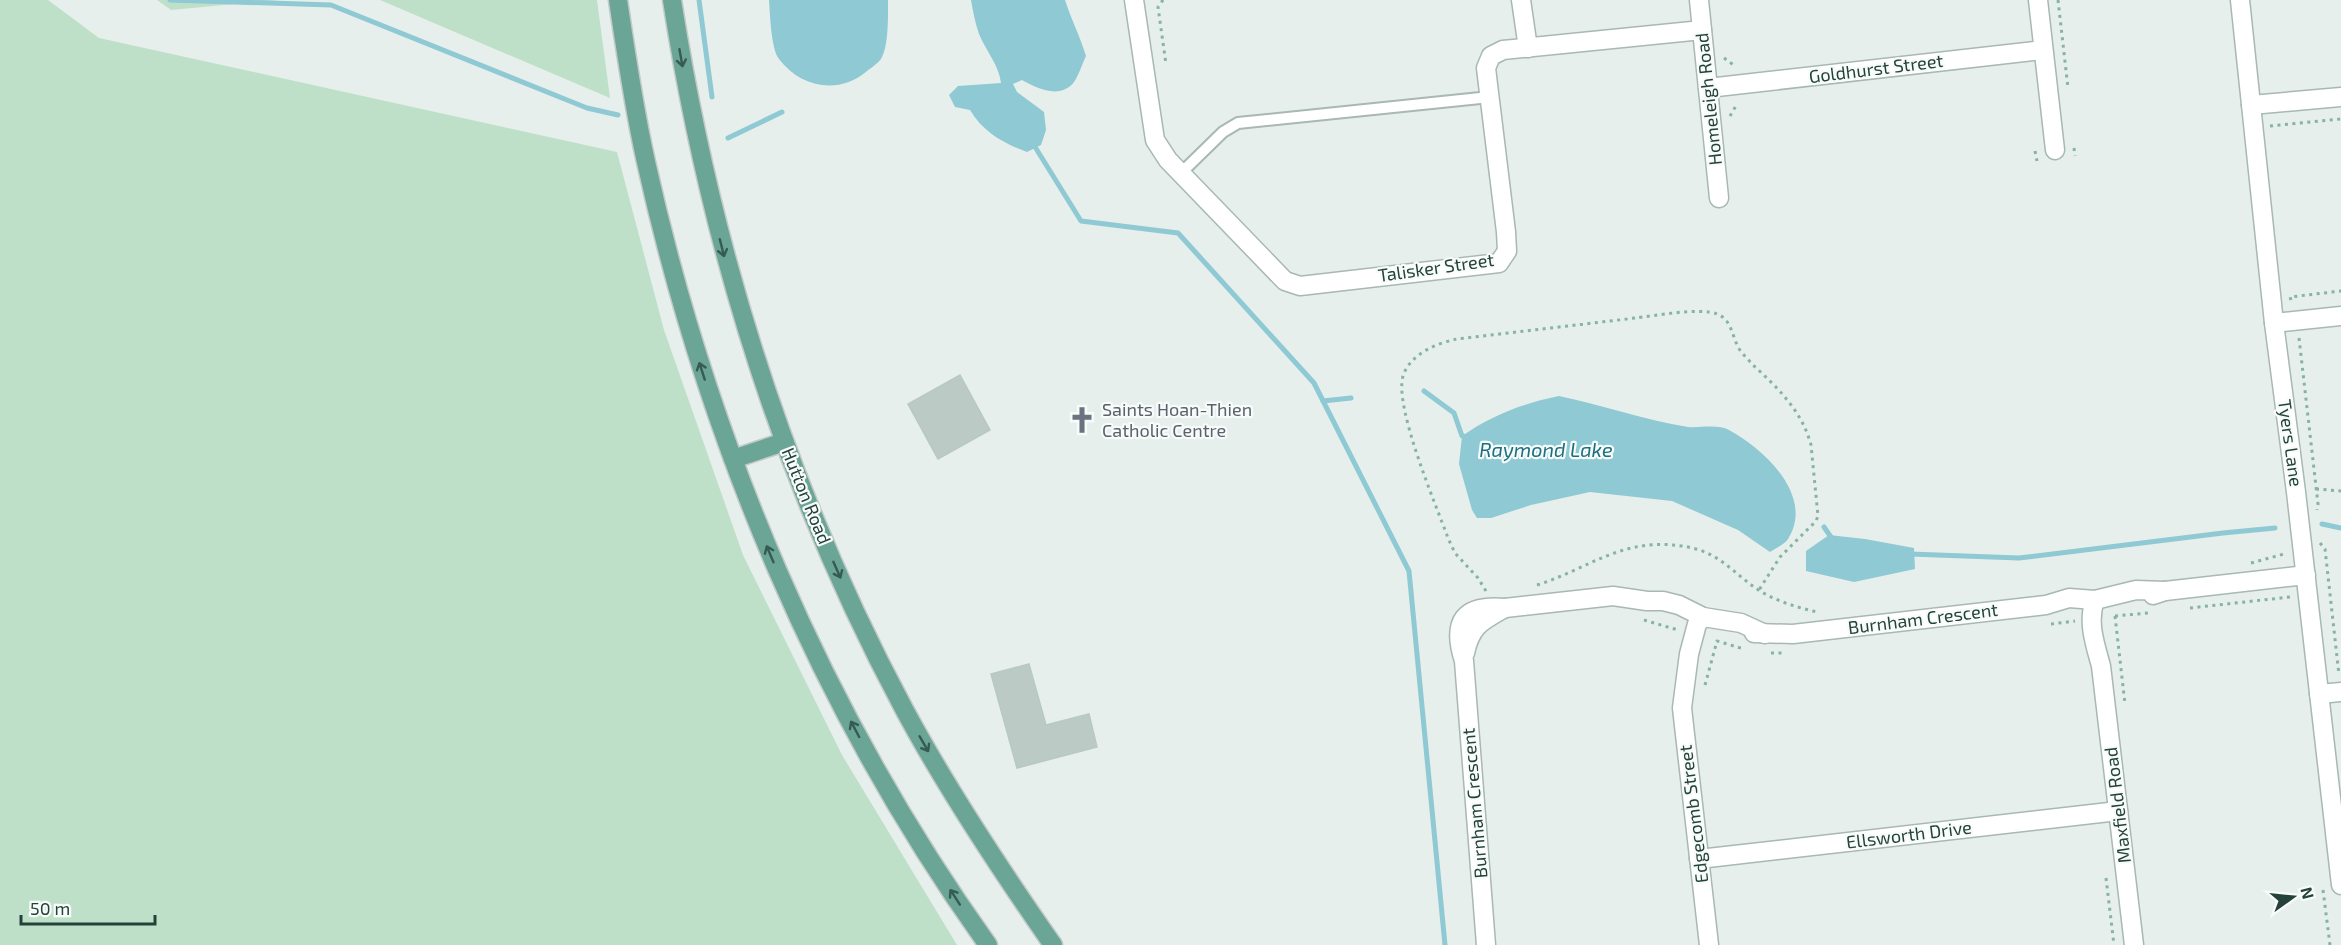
<svg xmlns="http://www.w3.org/2000/svg" width="2341" height="945" font-family="'Exo 2',sans-serif">
<style>
.green{fill:#bfe0c8}
.water{fill:#8ec9d4}
.lines{fill:none;stroke-linecap:round;stroke-linejoin:round}
.stream{stroke:#8ec9d4;stroke-width:5}
.building{fill:#bbcac4;stroke:#b8c9c2;stroke-width:1.5}
.service-casing{stroke:#a8b8b2;stroke-width:14}
.minor-casing{stroke:#a8b8b2;stroke-width:21}
.primary-casing{stroke:#c2cac8;stroke-width:21}
.path{stroke:#86b3a5;stroke-width:3;stroke-dasharray:3 4.5;stroke-linecap:butt}
.service{stroke:#fff;stroke-width:10}
.minor{stroke:#fff;stroke-width:18}
.primary{stroke:#6aa596;stroke-width:18}
.oneway{stroke:#365b51}
.labels{text-anchor:middle;stroke-width:4.5;stroke-linejoin:round;paint-order:stroke}
.street-label{font-size:18px;fill:#24423a;stroke:#f7fbf9}
.worship-label{font-size:18px;fill:#5b616d;stroke:#f7fbf9;text-anchor:start}
.water-label{font-size:20px;font-style:italic;fill:#1c6f80;stroke:#f7fbf9}
</style>
<rect width="100%" height="100%" fill="#e6efeb"/>
<g class="green">
<path d="M 0,0 L 48,0 L 99,38 L 617,152 L 664,330 L 743,555 L 842,755 L 957,945 L 0,945 Z"/>
<path d="M 157,0 L 278,0 L 171,10 Z"/>
<path d="M 380,0 L 597,0 L 610,98 Z"/>
</g>
<g class="water">
<path d="M 769,0 L 888,0 C 888,15 889,46 881,59 C 878,63 871,68 867,71 C 839,95 801,88 779,59 C 771,49 770,13 769,0 Z"/>
<path d="M 971,0 L 1065,0 C 1071,19 1080,36 1086,56 C 1082,64 1079,75 1074,82 C 1060,100 1036,88 1022,80 L 1013,84 L 1017,92 L 1044,112 L 1046,130 L 1041,145 L 1027,152 C 1003,143 983,132 970,110 L 955,107 L 949,95 L 958,86 L 1001,83 C 999,65 986,51 979,34 C 975,23 973,11 971,0 Z"/>
<path d="M 1559,396 C 1603,405 1644,420 1688,427 C 1700,428 1719,424 1729,430 C 1764,449 1815,496 1788,539 C 1785,544 1776,548 1770,552 L 1738,530 L 1672,501 L 1590,492 L 1531,505 L 1491,518 L 1477,518 L 1472,510 L 1459,464 L 1462,436 C 1492,415 1524,403 1559,396 Z"/>
<path d="M 1829,535 L 1865,539 L 1914,548 L 1915,569 L 1854,582 L 1806,571 L 1806,551 Z"/>
</g>
<g class="lines">
<g class="stream">
<path d="M 170,0 L 331,5 L 587,108 L 618,115"/>
<path d="M 699,0 L 712,97"/>
<path d="M 728,138 L 782,112"/>
<path d="M 1032,142 L 1081,221 L 1178,233 L 1314,383 L 1409,571 L 1445,945"/>
<path d="M 1424,391 L 1454,413 L 1462,436 L 1468,437"/>
<path d="M 1323,401 L 1351,398"/>
<path d="M 2322,524 L 2341,528"/>
<path d="M 1824,527 L 1833,540"/>
<path d="M 1910,554 L 2019,558 L 2223,533 L 2275,528"/>
</g>
</g>
<g class="building">
<path d="M 960,375 L 990,430 L 938,459 L 908,404 Z"/>
<path d="M 1029,664 L 1046,725 L 1089,714 L 1097,747 L 1017,768 L 991,674 Z"/>
</g>
<g class="lines">
<defs>
<path id="service" d="M 1181,173 L 1223,132 L 1238,123 L 1490,97"/>
<g id="minor">
<path d="M 1134,0 L 1155,140 L 1168,160 L 1285,281 L 1300,286 L 1499,263 L 1507,251 L 1506,232 L 1486,68 L 1491,56 L 1503,50 L 1702,30"/>
<path d="M 1521,0 L 1528,48"/>
<path d="M 1699,0 L 1719,198"/>
<path d="M 2038,0 L 2055,150"/>
<path d="M 2240,0 L 2274,323 L 2296,492 L 2341,885"/>
<path d="M 1708,88 L 2043,50"/>
<path d="M 2251,105 L 2341,97"/>
<path d="M 2274,323 L 2341,316"/>
<path d="M 2153,595 L 2165,591 L 2306,575"/>
<path d="M 2095,600 C 2087,622 2095,644 2101,666 L 2134,945"/>
<path d="M 1703,617 L 1697,624 L 1689,654 L 1682,708 L 1709,945"/>
<path d="M 1754,633 L 1793,634 L 2046,605 L 2069,598 L 2095,600 L 2136,590 L 2165,591"/>
<path d="M 1465,653 C 1471,625 1482,621 1505,608"/>
<path d="M 2319,694 L 2341,692"/>
<path d="M 1699,859 L 2118,811"/>
<path d="M 1486,945 L 1464,661 C 1451,621 1464,604 1505,608 L 1613,596 L 1647,601 L 1663,601 L 1679,605 L 1703,617 L 1741,623 L 1765,634"/>
</g>
<g id="primary">
<path d="M 618,0 C 626,54 634,109 646,162 C 708,441 821,712 988,945"/>
<path d="M 672,0 C 711,250 784,485 904,709 C 948,791 1000,869 1053,945"/>
<path d="M 733,459 L 784,442"/>
</g>
</defs>
<use href="#service" class="service-casing"/>
<use href="#minor" class="minor-casing"/>
<use href="#primary" class="primary-casing"/>
<g class="path">
<path d="M 1163,0 L 1158,7 L 1166,64"/>
<path d="M 2058,0 L 2068,88"/>
<path d="M 1724,58 L 1735,66"/>
<path d="M 1730,116 L 1737,104"/>
<path d="M 2270,126 L 2341,119"/>
<path d="M 2074,148 L 2075,156"/>
<path d="M 2035,151 L 2037,161"/>
<path d="M 2291,300 L 2290,297 L 2341,291"/>
<path d="M 2299,338 L 2318,504 L 2317,510"/>
<path d="M 2316,489 L 2341,491"/>
<path d="M 2320,543 L 2325,549 L 2339,675"/>
<path d="M 2251,563 L 2284,554"/>
<path d="M 1537,585 C 1585,570 1619,540 1673,545 C 1686,546 1701,549 1713,556 C 1729,565 1742,579 1757,589 C 1775,601 1796,607 1817,612"/>
<path d="M 1486,591 L 1478,578 L 1455,553 L 1448,538 C 1436,505 1394,407 1403,376 C 1410,354 1437,343 1457,339 C 1517,332 1576,325 1635,318 C 1654,316 1700,307 1717,314 C 1731,319 1732,335 1738,347 C 1742,354 1748,359 1753,365 C 1778,388 1802,411 1811,445 L 1818,516 L 1816,521 L 1780,557 L 1759,590"/>
<path d="M 2190,608 L 2290,597"/>
<path d="M 2115,616 L 2125,704"/>
<path d="M 2115,616 L 2148,613"/>
<path d="M 1644,620 L 1678,630"/>
<path d="M 2051,624 L 2075,621"/>
<path d="M 1771,653 L 1785,653"/>
<path d="M 1705,685 L 1717,641 L 1744,649"/>
<path d="M 2106,878 L 2114,945"/>
<path d="M 2323,890 L 2330,945"/>
</g>
<use href="#service" class="service"/>
<use href="#minor" class="minor"/>
<use href="#primary" class="primary"/>
</g>
<defs><path id="oneway-shaft" d="M-6 0H5M1.5-3L5.5 0L1.5 3" fill="none" stroke-width="1.6" stroke-linecap="round" stroke-linejoin="round" transform="scale(1.5)"/></defs>
<g class="oneway">
<use href="#oneway-shaft" transform="translate(681 58) rotate(80)"/>
<use href="#oneway-shaft" transform="translate(722 248) rotate(76)"/>
<use href="#oneway-shaft" transform="translate(702 371) rotate(-108)"/>
<use href="#oneway-shaft" transform="translate(770 554) rotate(-113)"/>
<use href="#oneway-shaft" transform="translate(837 570) rotate(66)"/>
<use href="#oneway-shaft" transform="translate(855 729) rotate(-118)"/>
<use href="#oneway-shaft" transform="translate(924 744) rotate(60)"/>
<use href="#oneway-shaft" transform="translate(955 897) rotate(-123)"/>
</g>
<defs>
<symbol id="church-bare" viewBox="-9 -9 18 18"><path d="M-1.2-6h2.4v3.5h3.3v2.4h-3.3V6h-2.4V-.1h-3.3v-2.4h3.3Z" fill="#6b7280" stroke="#f7fbf9" stroke-width="2.5" paint-order="stroke"/></symbol>
</defs>
<g fill-rule="evenodd">
<use href="#church-bare" x="1063" y="401" width="38" height="38"/>
</g>
<g class="labels">
<g class="street-label">
<text transform="translate(1876 69) rotate(-7)" y="6">Goldhurst Street</text>
<text transform="translate(1709 99) rotate(-96)" y="6">Homeleigh Road</text>
<text transform="translate(1436 268) rotate(-8)" y="6">Talisker Street</text>
<text transform="translate(2290 443) rotate(82)" y="6">Tyers Lane</text>
<text transform="translate(806 496) rotate(68)" y="6">Hutton Road</text>
<text transform="translate(1923 619) rotate(-7)" y="6">Burnham Crescent</text>
<text transform="translate(1475 803) rotate(-95)" y="6">Burnham Crescent</text>
<text transform="translate(2118 805) rotate(-97)" y="6">Maxfield Road</text>
<text transform="translate(1694 814) rotate(-97)" y="6">Edgecomb Street</text>
<text transform="translate(1909 835) rotate(-7)" y="6">Ellsworth Drive</text>
</g>
<g class="worship-label">
<text x="1102" y="416">Saints Hoan-Thien<tspan x="1102" dy="21">Catholic Centre</tspan></text>
</g>
<g class="water-label">
<text x="1546" y="457">Raymond Lake</text>
</g>
</g>
<g transform="translate(2293 897) rotate(75)" stroke="#f7fbf9" stroke-width="4.5" paint-order="stroke">
<path d="M0-4.5L10 22L0 15L-10 22Z" fill="#24423a"/>
<text y="-9" font-size="16" font-weight="bold" text-anchor="middle" fill="#24423a">N</text>
</g>
<path d="M21 915v9h134v-9" fill="none" stroke="#24423a" stroke-width="3"/>
<text x="30" y="915" font-size="18" fill="#24423a" stroke="#f7fbf9" stroke-width="4.5" paint-order="stroke">50 m</text>
</svg>
